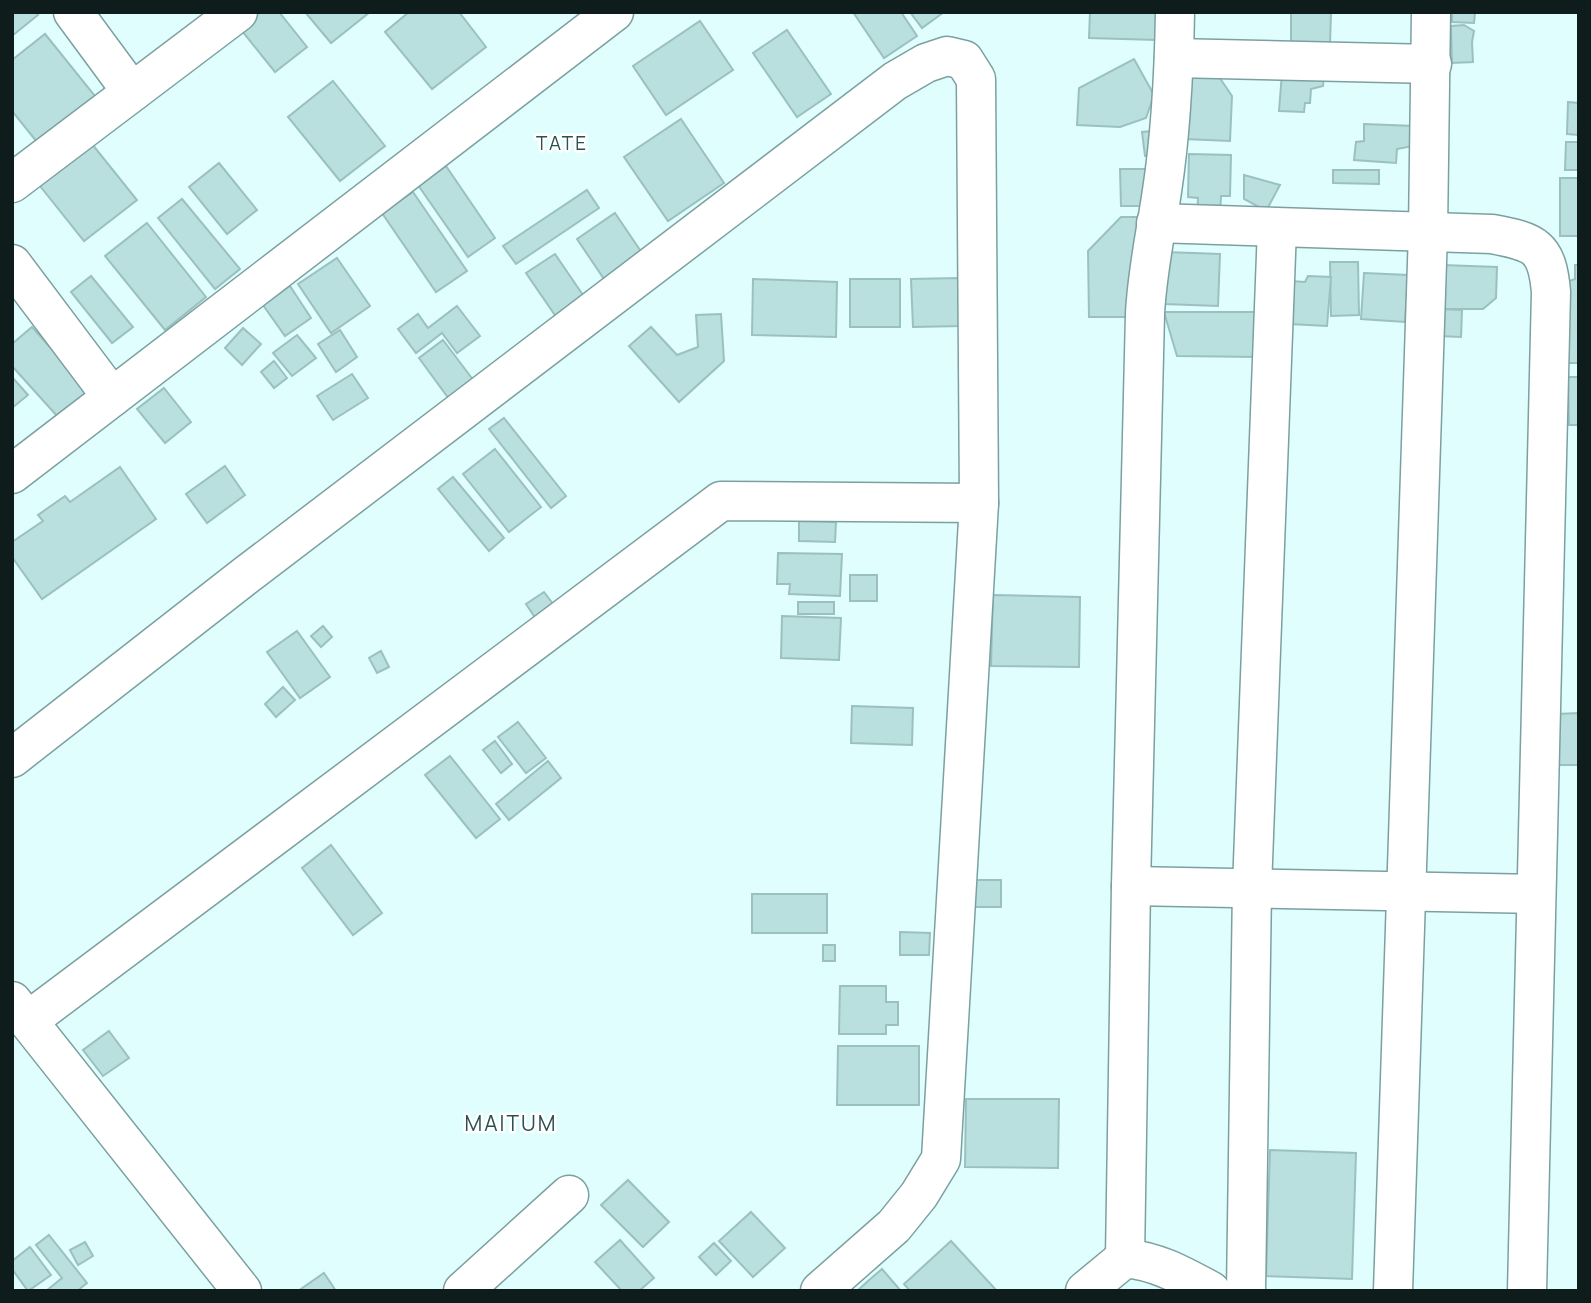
<svg xmlns="http://www.w3.org/2000/svg" width="1591" height="1303" font-family="Manrope,sans-serif">
<style>
.building{fill:#b9e0df;stroke:#9bc0c0;stroke-width:2}
.lines{fill:none;stroke-linecap:round;stroke-linejoin:round}
.minor-casing{stroke:#7ca0a0;stroke-width:41}
.minor{stroke:#fff;stroke-width:38}
.labels{text-anchor:middle;stroke-width:5;stroke-linejoin:round;paint-order:stroke}
.neighbourhood-label{font-size:19px;letter-spacing:2px;fill:#2d4f4f;stroke:#fff}
.quarter-label{font-size:21px;letter-spacing:2px;fill:#2d4f4f;stroke:#fff}
</style>
<rect width="100%" height="100%" fill="#dffefd"/>
<g class="building">
<path d="M 12,12 L 35,12 L 38,15 L 12,36 Z"/>
<path d="M 255,12 L 279,12 L 307,47 L 275,72 L 238,26 Z"/>
<path d="M 305,12 L 370,12 L 331,43 Z"/>
<path d="M 409,12 L 459,12 L 486,47 L 432,89 L 385,32 Z"/>
<path d="M 853,12 L 901,12 L 917,36 L 884,58 Z"/>
<path d="M 910,12 L 944,12 L 922,28 Z"/>
<path d="M 1090,12 L 1158,12 L 1157,40 L 1089,38 Z"/>
<path d="M 1291,12 L 1331,12 L 1330,44 L 1291,44 Z"/>
<path d="M 1452,12 L 1475,12 L 1474,23 L 1452,22 Z"/>
<path d="M 700,21 L 733,70 L 666,115 L 633,66 Z"/>
<path d="M 1464,25 L 1474,31 L 1472,42 L 1473,62 L 1452,63 L 1451,26 Z"/>
<path d="M 787,30 L 831,94 L 797,117 L 753,53 Z"/>
<path d="M 45,34 L 95,96 L 37,142 L 12,111 L 12,60 Z"/>
<path d="M 1134,59 L 1154,95 L 1146,118 L 1120,127 L 1077,125 L 1079,88 Z"/>
<path d="M 1187,70 L 1215,71 L 1232,96 L 1230,141 L 1184,139 Z"/>
<path d="M 1282,73 L 1324,76 L 1323,86 L 1311,89 L 1310,103 L 1305,103 L 1304,112 L 1279,111 Z"/>
<path d="M 333,81 L 385,146 L 340,181 L 288,117 Z"/>
<path d="M 1568,102 L 1579,103 L 1579,135 L 1567,134 Z"/>
<path d="M 681,119 L 724,183 L 668,221 L 624,157 Z"/>
<path d="M 1364,124 L 1414,126 L 1413,146 L 1397,149 L 1396,163 L 1354,160 L 1356,142 L 1364,141 Z"/>
<path d="M 1163,130 L 1165,155 L 1145,156 L 1142,132 Z"/>
<path d="M 88,139 L 137,200 L 84,241 L 36,181 Z"/>
<path d="M 1566,142 L 1579,142 L 1579,170 L 1565,170 Z"/>
<path d="M 1189,154 L 1231,155 L 1230,196 L 1221,196 L 1220,217 L 1197,216 L 1198,198 L 1188,197 Z"/>
<path d="M 219,163 L 257,210 L 227,234 L 189,187 Z"/>
<path d="M 446,166 L 495,238 L 468,257 L 418,185 Z"/>
<path d="M 1120,169 L 1152,169 L 1152,206 L 1121,206 Z"/>
<path d="M 1333,170 L 1379,170 L 1379,184 L 1333,183 Z"/>
<path d="M 1244,175 L 1280,185 L 1266,211 L 1244,199 Z"/>
<rect x="1560" y="178" width="19" height="58"/>
<path d="M 587,190 L 599,208 L 516,264 L 503,246 Z"/>
<path d="M 413,192 L 467,271 L 436,292 L 382,213 Z"/>
<path d="M 182,199 L 240,269 L 215,289 L 158,218 Z"/>
<path d="M 615,213 L 642,253 L 604,279 L 577,239 Z"/>
<path d="M 1121,217 L 1137,217 L 1137,317 L 1089,317 L 1088,251 Z"/>
<path d="M 147,223 L 206,297 L 165,330 L 105,256 Z"/>
<path d="M 1165,252 L 1220,254 L 1218,306 L 1164,304 Z"/>
<path d="M 555,254 L 587,301 L 559,321 L 526,273 Z"/>
<path d="M 337,258 L 370,306 L 331,333 L 298,284 Z"/>
<path d="M 1330,262 L 1358,262 L 1359,315 L 1331,316 Z"/>
<path d="M 1442,265 L 1497,267 L 1496,298 L 1483,309 L 1445,309 Z"/>
<path d="M 1575,265 L 1579,265 L 1579,363 L 1565,363 L 1564,283 L 1575,279 Z"/>
<path d="M 1364,273 L 1408,275 L 1405,322 L 1361,319 Z"/>
<path d="M 91,276 L 133,327 L 112,343 L 71,292 Z"/>
<path d="M 1308,276 L 1331,277 L 1327,326 L 1290,324 L 1291,281 L 1305,282 Z"/>
<path d="M 959,278 L 961,326 L 913,327 L 911,279 Z"/>
<path d="M 753,279 L 837,282 L 836,337 L 752,335 Z"/>
<rect x="850" y="279" width="50" height="48"/>
<path d="M 290,286 L 311,318 L 285,336 L 263,305 Z"/>
<path d="M 457,306 L 480,336 L 457,353 L 442,333 L 416,353 L 398,329 L 418,314 L 428,328 Z"/>
<path d="M 1439,309 L 1462,310 L 1461,337 L 1438,336 Z"/>
<path d="M 1164,312 L 1259,312 L 1258,357 L 1177,356 Z"/>
<path d="M 721,314 L 724,361 L 679,402 L 629,346 L 651,327 L 677,355 L 698,347 L 696,315 Z"/>
<path d="M 32,327 L 89,391 L 58,417 L 12,366 L 12,344 Z"/>
<path d="M 243,328 L 261,344 L 242,365 L 225,348 Z"/>
<path d="M 340,330 L 357,357 L 336,372 L 318,344 Z"/>
<path d="M 297,335 L 316,358 L 292,376 L 273,353 Z"/>
<path d="M 443,340 L 477,385 L 452,403 L 419,358 Z"/>
<path d="M 274,361 L 287,378 L 274,388 L 261,372 Z"/>
<path d="M 352,374 L 368,398 L 333,420 L 317,396 Z"/>
<path d="M 12,377 L 28,395 L 12,408 Z"/>
<path d="M 1568,377 L 1579,377 L 1579,425 L 1569,425 Z"/>
<path d="M 164,388 L 191,422 L 165,443 L 137,409 Z"/>
<path d="M 504,418 L 566,496 L 551,508 L 489,429 Z"/>
<path d="M 495,449 L 541,507 L 509,532 L 463,474 Z"/>
<path d="M 225,466 L 245,495 L 207,523 L 186,494 Z"/>
<path d="M 120,467 L 156,519 L 42,599 L 12,557 L 12,542 L 43,521 L 38,515 L 65,496 L 70,502 Z"/>
<path d="M 453,477 L 504,538 L 489,551 L 438,489 Z"/>
<path d="M 799,521 L 836,522 L 835,542 L 799,541 Z"/>
<path d="M 778,553 L 842,554 L 840,596 L 789,594 L 790,584 L 777,584 Z"/>
<rect x="850" y="575" width="27" height="26"/>
<path d="M 544,592 L 559,612 L 540,625 L 526,604 Z"/>
<path d="M 993,595 L 1080,597 L 1079,667 L 991,666 Z"/>
<rect x="798" y="602" width="36" height="12"/>
<path d="M 782,616 L 841,618 L 839,660 L 781,658 Z"/>
<path d="M 323,626 L 332,637 L 321,647 L 311,636 Z"/>
<path d="M 297,631 L 330,677 L 300,698 L 267,652 Z"/>
<path d="M 381,651 L 389,667 L 377,673 L 369,658 Z"/>
<path d="M 283,687 L 295,700 L 276,717 L 265,704 Z"/>
<path d="M 852,706 L 913,708 L 912,745 L 851,743 Z"/>
<path d="M 1579,713 L 1579,765 L 1557,765 L 1556,714 Z"/>
<path d="M 518,722 L 546,758 L 526,773 L 498,737 Z"/>
<path d="M 495,741 L 512,764 L 501,773 L 483,750 Z"/>
<path d="M 450,756 L 500,819 L 476,838 L 425,775 Z"/>
<path d="M 548,761 L 561,778 L 509,820 L 496,804 Z"/>
<path d="M 331,845 L 382,913 L 353,935 L 302,868 Z"/>
<rect x="975" y="880" width="26" height="27"/>
<rect x="752" y="894" width="75" height="39"/>
<path d="M 900,932 L 930,933 L 929,955 L 900,955 Z"/>
<rect x="823" y="945" width="12" height="16"/>
<path d="M 840,986 L 886,986 L 886,1002 L 898,1002 L 898,1025 L 886,1025 L 886,1034 L 839,1034 Z"/>
<path d="M 109,1031 L 129,1058 L 103,1076 L 83,1050 Z"/>
<path d="M 838,1046 L 919,1046 L 919,1105 L 837,1105 Z"/>
<path d="M 966,1099 L 1059,1099 L 1058,1168 L 965,1167 Z"/>
<path d="M 1270,1150 L 1356,1153 L 1352,1279 L 1266,1276 Z"/>
<path d="M 628,1180 L 669,1222 L 643,1247 L 601,1205 Z"/>
<path d="M 751,1212 L 785,1248 L 753,1277 L 719,1241 Z"/>
<path d="M 49,1235 L 87,1283 L 77,1291 L 46,1291 L 62,1278 L 36,1245 Z"/>
<path d="M 620,1240 L 654,1278 L 639,1291 L 622,1291 L 595,1262 Z"/>
<path d="M 951,1241 L 997,1291 L 910,1291 L 904,1284 Z"/>
<path d="M 85,1242 L 93,1256 L 78,1265 L 70,1250 Z"/>
<path d="M 714,1243 L 731,1261 L 716,1275 L 699,1257 Z"/>
<path d="M 30,1247 L 51,1275 L 28,1291 L 12,1269 L 12,1261 Z"/>
<path d="M 882,1269 L 901,1291 L 857,1291 L 868,1281 Z"/>
<path d="M 324,1273 L 336,1291 L 298,1291 Z"/>
</g>
<g class="lines">
<defs>
<g id="minor">
<path d="M 73,12 L 132,92"/>
<path d="M 1174,58 L 1432,64"/>
<path d="M 12,183 L 238,12"/>
<path d="M 1156,223 L 1492,234 C 1535,242 1547,246 1551,292 L 1527,1291"/>
<path d="M 12,264 L 112,397"/>
<path d="M 12,474 L 614,12"/>
<path d="M 12,758 L 245,576 L 895,81 L 926,63 L 947,56 L 964,60 L 976,79 L 979,503 L 941,1159 L 919,1195 L 894,1226 L 820,1291"/>
<path d="M 1131,886 L 1536,894"/>
<path d="M 12,1001 L 242,1291"/>
<path d="M 29,1020 L 721,501 L 979,503"/>
<path d="M 1125,1258 L 1131,886 L 1145,314 C 1147,272 1156,232 1162,191 C 1171,132 1174,71 1175,12"/>
<path d="M 463,1291 L 569,1195"/>
<path d="M 1085,1291 L 1125,1258 C 1159,1262 1181,1275 1211,1291"/>
<path d="M 1246,1291 L 1252,888 L 1277,228"/>
<path d="M 1393,1291 L 1428,232 L 1431,12"/>
</g>
</defs>
<use href="#minor" class="minor-casing"/>
<use href="#minor" class="minor"/>
</g>
<g class="labels">
<g class="neighbourhood-label">
<text x="562" y="150">TATE</text>
</g>
<g class="quarter-label">
<text x="511" y="1131">MAITUM</text>
</g>
</g>
<rect width="1591" height="1303" fill="none" stroke="#0e1c1c" stroke-width="28"/>
</svg>
